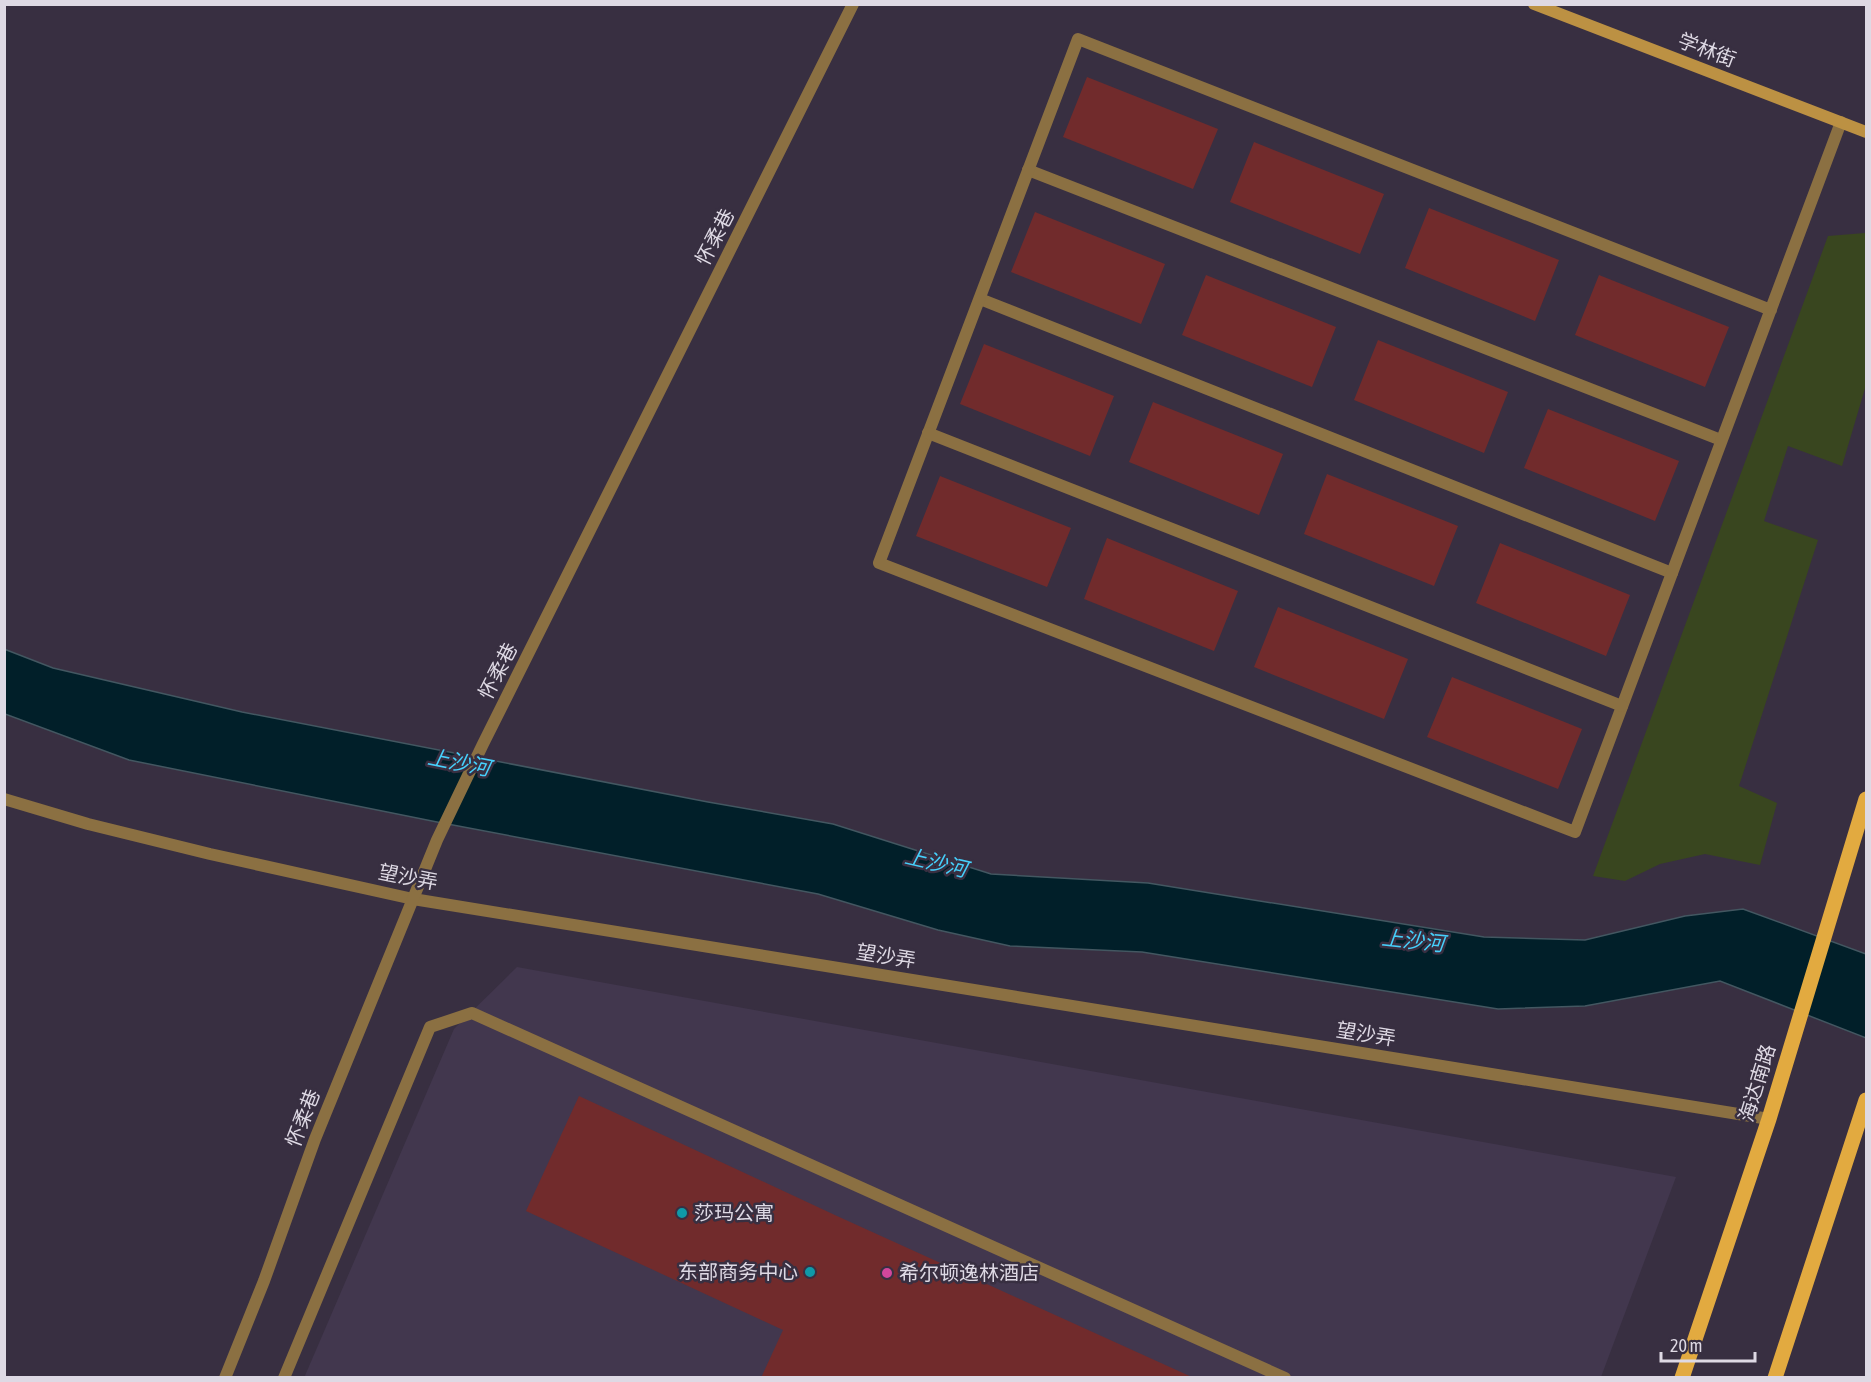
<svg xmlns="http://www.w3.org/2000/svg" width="1871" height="1382" font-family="'Asap Condensed','Noto Sans SC',sans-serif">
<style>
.built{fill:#42374e}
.green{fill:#39461f}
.water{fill:#011f29;stroke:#435761;stroke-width:1.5}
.building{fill:#712b2c}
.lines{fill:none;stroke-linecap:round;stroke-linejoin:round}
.service{stroke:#8b7042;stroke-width:12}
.minor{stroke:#8b7042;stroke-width:12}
.secondary{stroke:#bc9143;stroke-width:12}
.primary{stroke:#e2aa40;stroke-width:15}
.culture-dot{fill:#0f9aa8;stroke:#382f41;stroke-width:2}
.hotel-dot{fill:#d1479c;stroke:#382f41;stroke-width:2}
.labels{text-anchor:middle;stroke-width:5;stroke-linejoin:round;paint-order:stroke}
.street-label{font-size:20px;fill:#ded9e4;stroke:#382f41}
.poi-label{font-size:20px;fill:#ded9e4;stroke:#382f41;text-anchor:start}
.water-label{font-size:21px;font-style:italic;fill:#46d0fb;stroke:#382f41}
</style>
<rect width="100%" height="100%" fill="#382f41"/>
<path class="built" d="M 517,967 L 1676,1177 L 1601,1377 L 304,1378 L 454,1029 Z"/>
<path class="green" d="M 1865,233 L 1866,385 L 1842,466 L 1788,446 L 1764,521 L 1818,540 L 1739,786 L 1777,803 L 1760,865 L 1705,854 L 1660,864 L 1625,881 L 1593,876 L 1828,236 Z"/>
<path class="water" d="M 4,649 L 53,668 L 242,712 L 708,802 L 833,824 L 991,874 L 1148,883 L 1484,937 L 1585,940 L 1685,916 L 1743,909 L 1866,954 L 1866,1038 L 1720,981 L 1585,1006 L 1498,1009 L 1142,952 L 1010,946 L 938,930 L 818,894 L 437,822 L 129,760 L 5,714 Z"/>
<g class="building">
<path d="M 1087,77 L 1218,129 L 1193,189 L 1063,137 Z"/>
<path d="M 1254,142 L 1384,194 L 1360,254 L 1230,202 Z"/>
<path d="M 1429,208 L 1559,260 L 1535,321 L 1405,268 Z"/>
<path d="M 1035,212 L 1165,264 L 1141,324 L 1011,272 Z"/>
<path d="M 1206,275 L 1336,327 L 1312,387 L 1182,335 Z"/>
<path d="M 1599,275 L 1729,327 L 1705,387 L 1575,335 Z"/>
<path d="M 1378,340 L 1508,392 L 1484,453 L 1354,400 Z"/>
<path d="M 984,344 L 1114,396 L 1090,456 L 960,404 Z"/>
<path d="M 1153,402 L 1283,454 L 1259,515 L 1129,462 Z"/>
<path d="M 1548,409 L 1679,461 L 1655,521 L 1524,468 Z"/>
<path d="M 1327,474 L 1458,526 L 1434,586 L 1304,534 Z"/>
<path d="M 940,476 L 1071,528 L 1047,587 L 916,536 Z"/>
<path d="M 1107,538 L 1238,591 L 1214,651 L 1084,599 Z"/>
<path d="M 1500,543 L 1630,595 L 1606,656 L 1476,603 Z"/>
<path d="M 1278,607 L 1408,659 L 1384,719 L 1254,667 Z"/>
<path d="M 1452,677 L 1582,729 L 1558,789 L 1427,737 Z"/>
<path d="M 579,1096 L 837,1216 L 1194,1378 L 761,1378 L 783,1330 L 526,1211 Z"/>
</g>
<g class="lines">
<path class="service" d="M 284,1378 L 430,1027 L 472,1013 L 1285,1378"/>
<g class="minor">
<path d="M 1028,170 L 1721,440"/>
<path d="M 980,299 L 1672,573"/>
<path d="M 1771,310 L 1078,39 L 879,563 L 1575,832 L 1841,122"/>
<path d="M 928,433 L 1622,706"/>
<path d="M 4,799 L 88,824 L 210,854 L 413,899 L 1769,1119"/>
<path d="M 225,1378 L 264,1281 L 315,1139 L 437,840 L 483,744 L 853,4"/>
</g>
<path class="secondary" d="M 1534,4 L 1866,132"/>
<g class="primary">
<path d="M 1682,1378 L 1769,1119 L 1866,799"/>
<path d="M 1775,1378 L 1866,1100"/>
</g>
</g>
<g class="culture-dot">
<circle cx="682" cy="1213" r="6"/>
<circle cx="810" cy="1272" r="6"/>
</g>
<circle class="hotel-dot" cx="887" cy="1273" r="6"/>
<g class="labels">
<g class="street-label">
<text transform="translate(1707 50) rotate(21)" y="7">学林街</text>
<text transform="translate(715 237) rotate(-63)" y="7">怀柔巷</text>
<text transform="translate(498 671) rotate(-63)" y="7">怀柔巷</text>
<text transform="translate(408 877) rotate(11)" y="7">望沙弄</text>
<text transform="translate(886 956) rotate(9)" y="7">望沙弄</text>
<text transform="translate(1366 1034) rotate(9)" y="7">望沙弄</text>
<text transform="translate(1757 1083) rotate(-73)" y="7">海达南路</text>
<text transform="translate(303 1118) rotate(-69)" y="7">怀柔巷</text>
</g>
<g class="poi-label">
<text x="694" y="1220">莎玛公寓</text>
<text x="798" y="1279" text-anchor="end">东部商务中心</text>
<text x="899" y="1280">希尔顿逸林酒店</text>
</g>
<g class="water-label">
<text transform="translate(459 763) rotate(11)" y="7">上沙河</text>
<text transform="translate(936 863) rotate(13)" y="7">上沙河</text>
<text transform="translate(1413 941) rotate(6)" y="7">上沙河</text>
</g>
</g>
<rect width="1871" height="1382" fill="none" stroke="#ded9e4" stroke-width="12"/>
<path d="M1661 1352v9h94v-9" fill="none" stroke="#ded9e4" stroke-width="3"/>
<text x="1670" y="1352" font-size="18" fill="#ded9e4" stroke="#382f41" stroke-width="4.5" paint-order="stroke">20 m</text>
</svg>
